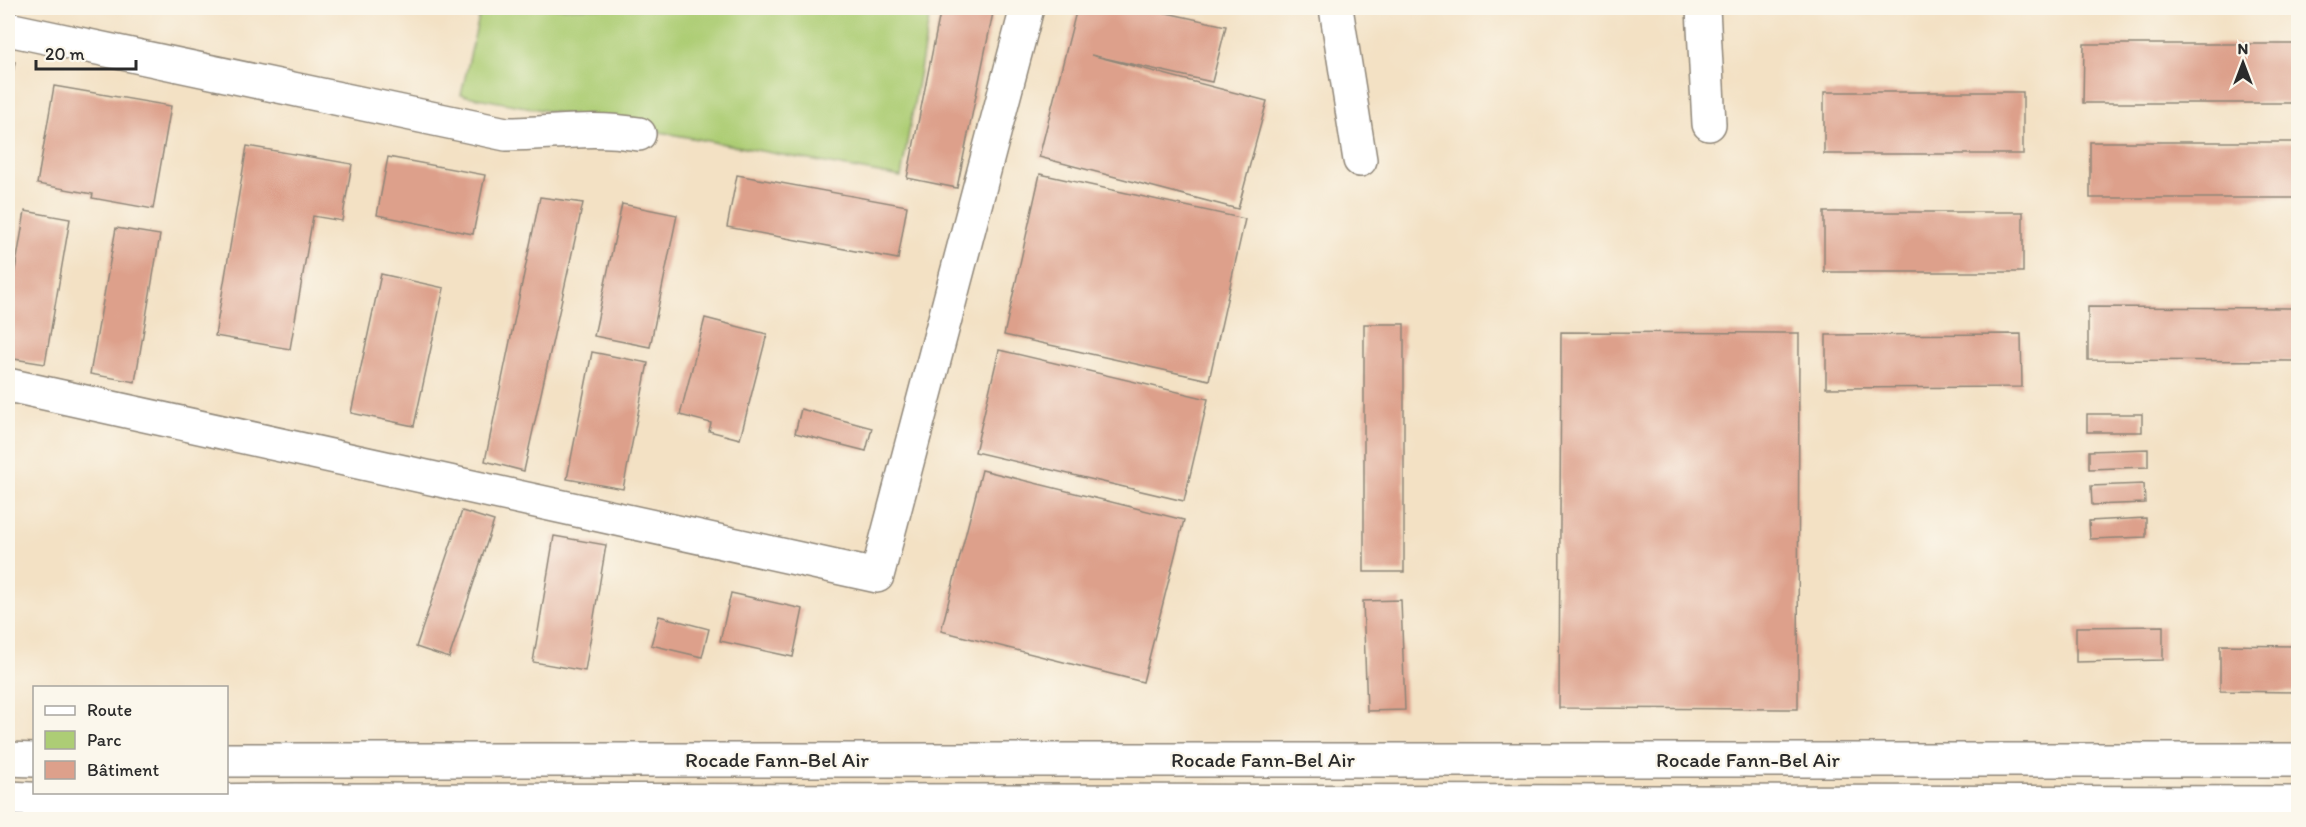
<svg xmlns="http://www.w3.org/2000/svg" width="2306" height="827" font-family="Itim,sans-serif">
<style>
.green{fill:#adcd75;stroke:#6c7c50;stroke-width:1.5}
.building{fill:#dda08b}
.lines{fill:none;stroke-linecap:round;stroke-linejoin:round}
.minor-casing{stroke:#8f8678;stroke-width:36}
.minor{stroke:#fff;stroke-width:33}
.labels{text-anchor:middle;stroke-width:5;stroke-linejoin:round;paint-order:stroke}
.street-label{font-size:21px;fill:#2b2b2b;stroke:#fbf7ec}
</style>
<rect width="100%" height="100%" fill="#fbf7ec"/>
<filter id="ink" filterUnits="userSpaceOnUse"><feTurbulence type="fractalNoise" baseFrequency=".0167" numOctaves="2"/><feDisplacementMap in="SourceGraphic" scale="12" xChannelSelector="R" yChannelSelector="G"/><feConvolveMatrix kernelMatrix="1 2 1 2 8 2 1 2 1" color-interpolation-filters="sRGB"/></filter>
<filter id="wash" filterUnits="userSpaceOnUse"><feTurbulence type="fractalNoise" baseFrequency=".008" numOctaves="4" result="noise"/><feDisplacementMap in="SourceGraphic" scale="24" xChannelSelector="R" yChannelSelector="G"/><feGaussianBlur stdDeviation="1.35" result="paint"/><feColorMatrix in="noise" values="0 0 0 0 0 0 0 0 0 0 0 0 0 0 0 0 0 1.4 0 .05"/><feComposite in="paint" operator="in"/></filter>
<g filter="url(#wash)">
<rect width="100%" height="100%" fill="#f3e1c4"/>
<path class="green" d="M 481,8 L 931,8 L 901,177 L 461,95 Z"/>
<g id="blocks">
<g class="building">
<path d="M 941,8 L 994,8 L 957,188 L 907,178 Z"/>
<path d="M 1077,8 L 1144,8 L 1226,26 L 1212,82 L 1091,55 L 1267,101 L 1238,209 L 1039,157 Z"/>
<path d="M 2084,44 L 2298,44 L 2298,103 L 2083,103 Z"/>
<path d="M 8,61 L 15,62 L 9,95 L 8,95 Z"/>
<path d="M 54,86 L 171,106 L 153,209 L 92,198 L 93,194 L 37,184 Z"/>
<rect x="1824" y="92" width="199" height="62"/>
<rect x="2090" y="142" width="208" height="56"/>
<path d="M 247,146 L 352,164 L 342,221 L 313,216 L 290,349 L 215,336 Z"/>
<path d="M 388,157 L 485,175 L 473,234 L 377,215 Z"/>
<path d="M 1040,174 L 1245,219 L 1209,380 L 1004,335 Z"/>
<path d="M 737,175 L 907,206 L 898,259 L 727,227 Z"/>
<path d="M 540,197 L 583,203 L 524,471 L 485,461 Z"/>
<path d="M 622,204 L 677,215 L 650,347 L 594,336 Z"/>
<path d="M 25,211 L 70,219 L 45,364 L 8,358 L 8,312 Z"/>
<rect x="1824" y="212" width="199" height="60"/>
<path d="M 116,228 L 160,235 L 135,382 L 90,374 Z"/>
<path d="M 381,274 L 444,288 L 414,426 L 351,413 Z"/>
<path d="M 2088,307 L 2298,308 L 2298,361 L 2088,360 Z"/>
<path d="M 705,318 L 767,334 L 740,439 L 709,431 L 711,423 L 680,415 Z"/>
<rect x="1364" y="324" width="40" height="248"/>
<path d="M 1561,332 L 1799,333 L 1798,709 L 1559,708 Z"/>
<path d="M 2021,334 L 2022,387 L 1826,388 L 1826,335 Z"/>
<path d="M 999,350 L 1208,399 L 1184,501 L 975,452 Z"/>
<path d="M 592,352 L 648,363 L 623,489 L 567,479 Z"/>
<path d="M 801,409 L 872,428 L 866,451 L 795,433 Z"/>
<rect x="2087" y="414" width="55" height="18"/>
<path d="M 2148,449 L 2148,467 L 2089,469 L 2089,451 Z"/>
<path d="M 982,470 L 1184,520 L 1143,682 L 941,631 Z"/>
<path d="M 2144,484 L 2145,503 L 2092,505 L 2091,486 Z"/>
<path d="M 462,511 L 494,521 L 449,658 L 416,647 Z"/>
<path d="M 2146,518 L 2146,537 L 2090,539 L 2089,521 Z"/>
<path d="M 554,536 L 606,545 L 585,671 L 533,662 Z"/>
<path d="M 731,593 L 803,609 L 793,657 L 720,641 Z"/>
<path d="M 1401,600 L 1405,710 L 1367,711 L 1363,601 Z"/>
<path d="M 659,616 L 709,629 L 702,657 L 651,645 Z"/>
<path d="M 2163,626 L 2163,660 L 2076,662 L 2076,627 Z"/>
<path d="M 2220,645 L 2298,646 L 2298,692 L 2220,691 Z"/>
</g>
</g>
</g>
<g filter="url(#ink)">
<use href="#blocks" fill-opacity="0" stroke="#8f8678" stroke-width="1.5"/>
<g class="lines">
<defs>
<g id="minor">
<path d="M 1336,8 L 1360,160"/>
<path d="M 1703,8 L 1709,124"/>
<path d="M 8,29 L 506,134 C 554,134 589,126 639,134"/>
<path d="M 8,385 L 877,576 L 1027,8"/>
<path d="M 8,759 L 34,760"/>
<path d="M 226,760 L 2298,760"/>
<path d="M 8,798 L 92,802 L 295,800 L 2298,803"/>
</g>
</defs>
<use href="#minor" class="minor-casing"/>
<use href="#minor" class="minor"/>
</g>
</g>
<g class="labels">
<g class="street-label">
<text x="777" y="767">Rocade Fann-Bel Air</text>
<text x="1263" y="767">Rocade Fann-Bel Air</text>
<text x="1748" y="767">Rocade Fann-Bel Air</text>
</g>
</g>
<rect width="2306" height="827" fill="none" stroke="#fbf7ec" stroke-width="30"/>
<rect x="33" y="686" width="195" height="108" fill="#fbf7ec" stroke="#a8a59f" stroke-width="1.5"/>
<rect x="45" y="706" width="30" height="9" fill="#ffffff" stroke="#a8a59f" stroke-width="1.5"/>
<text x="87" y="716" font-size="18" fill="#2b2b2b">Route</text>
<rect x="45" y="731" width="30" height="18" fill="#adcd75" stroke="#a8a59f" stroke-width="1.5"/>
<text x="87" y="746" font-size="18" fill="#2b2b2b">Parc</text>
<rect x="45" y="761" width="30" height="18" fill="#dda08b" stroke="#a8a59f" stroke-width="1.5"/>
<text x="87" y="776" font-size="18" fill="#2b2b2b">Bâtiment</text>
<g transform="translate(2243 63)" stroke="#fbf7ec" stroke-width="4.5" paint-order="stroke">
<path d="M0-4.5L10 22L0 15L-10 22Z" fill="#2b2b2b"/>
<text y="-9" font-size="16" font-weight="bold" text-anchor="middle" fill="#2b2b2b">N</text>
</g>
<path d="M36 60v9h100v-9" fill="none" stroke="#2b2b2b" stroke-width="3"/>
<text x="45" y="60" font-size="18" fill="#2b2b2b" stroke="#fbf7ec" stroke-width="4.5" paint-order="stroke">20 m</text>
</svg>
